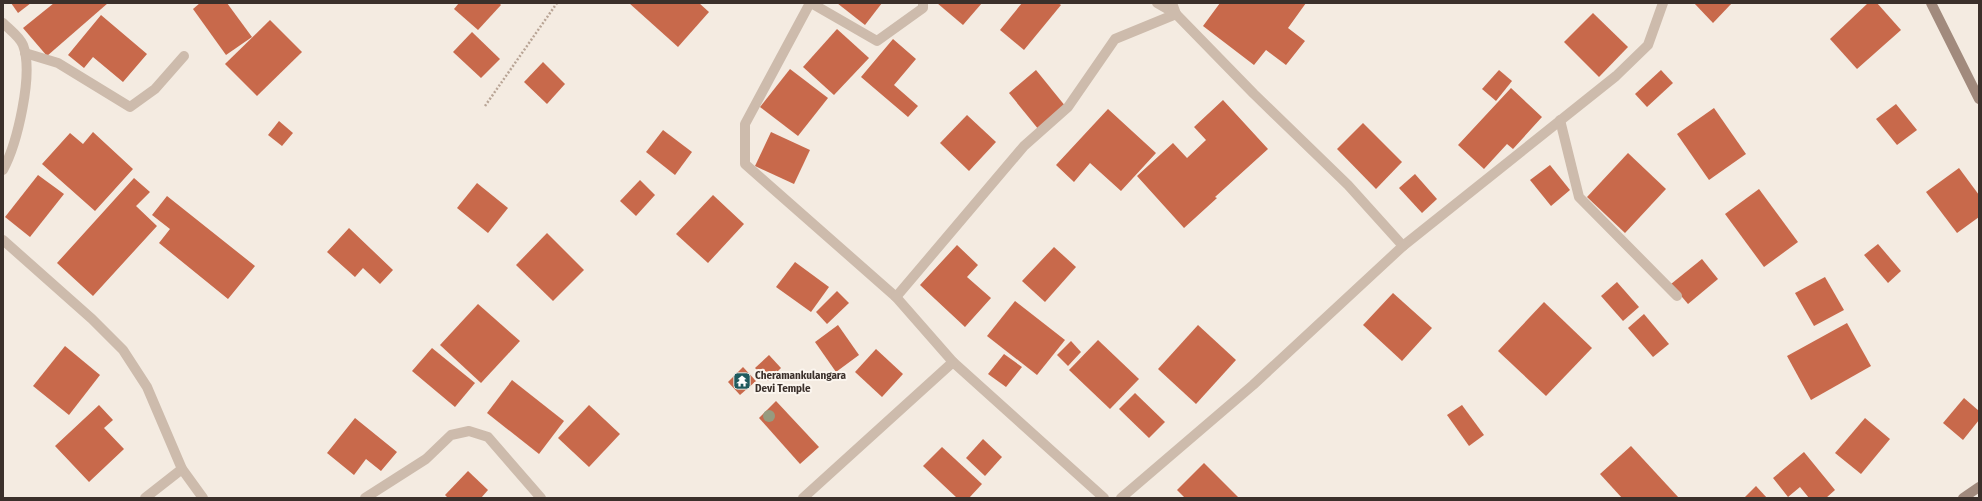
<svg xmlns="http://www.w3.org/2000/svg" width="1982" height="501" font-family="'Fira Sans Condensed',sans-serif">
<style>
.building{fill:#c8694b}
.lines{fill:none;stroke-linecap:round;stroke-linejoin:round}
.path{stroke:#b9a596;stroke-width:2.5;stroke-dasharray:2 2;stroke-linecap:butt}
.street{stroke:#cdbbac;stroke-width:10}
.secondary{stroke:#a18a7d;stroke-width:10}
.tree{fill:#969b7f}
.labels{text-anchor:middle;stroke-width:4;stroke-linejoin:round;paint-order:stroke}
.poi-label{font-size:11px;font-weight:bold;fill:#3b302b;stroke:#fbf5ee;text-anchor:start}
</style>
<rect width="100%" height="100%" fill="#f4ebe1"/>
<g class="building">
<path d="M 11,3 L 31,3 L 18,13 Z"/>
<path d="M 54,3 L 108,3 L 47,56 L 23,28 Z"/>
<path d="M 200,3 L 227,3 L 252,37 L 226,55 L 193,9 Z"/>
<path d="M 459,3 L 499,3 L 501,5 L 478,30 L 454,9 Z"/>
<path d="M 629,3 L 699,3 L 709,12 L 678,47 Z"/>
<path d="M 837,3 L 882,3 L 865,25 Z"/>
<path d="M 937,3 L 982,3 L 963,25 Z"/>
<path d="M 1022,3 L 1058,3 L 1061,5 L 1024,50 L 1000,30 Z"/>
<path d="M 1220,3 L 1306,3 L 1288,28 L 1305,41 L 1286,65 L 1266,50 L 1254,65 L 1203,26 Z"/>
<path d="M 1694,3 L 1732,3 L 1713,23 Z"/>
<path d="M 1868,3 L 1877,3 L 1901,30 L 1857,69 L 1830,39 Z"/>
<path d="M 1593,13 L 1628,47 L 1599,77 L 1564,42 Z"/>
<path d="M 101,15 L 147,54 L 123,82 L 93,57 L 84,68 L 68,55 Z"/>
<path d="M 270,20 L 302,52 L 257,96 L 225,64 Z"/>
<path d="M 837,29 L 869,58 L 834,95 L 803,67 Z"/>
<path d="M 472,32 L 500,59 L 481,78 L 453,52 Z"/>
<path d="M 893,39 L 916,59 L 894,85 L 918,106 L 908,117 L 861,77 Z"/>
<path d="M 543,62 L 565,84 L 547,104 L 524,82 Z"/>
<path d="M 790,69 L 828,98 L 798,136 L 760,107 Z"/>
<path d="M 1036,70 L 1066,107 L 1039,130 L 1009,93 Z"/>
<path d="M 1499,70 L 1512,81 L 1496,101 L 1482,89 Z"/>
<path d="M 1661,70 L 1673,83 L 1647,107 L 1635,94 Z"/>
<path d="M 1511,88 L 1542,117 L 1513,149 L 1507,144 L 1484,169 L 1458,145 Z"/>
<path d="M 1223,100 L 1268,149 L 1215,197 L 1217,198 L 1184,228 L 1137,176 L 1173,143 L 1187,158 L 1206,140 L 1194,127 Z"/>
<path d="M 1896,104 L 1917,130 L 1897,145 L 1876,119 Z"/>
<path d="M 1714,108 L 1746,154 L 1709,180 L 1677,134 Z"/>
<path d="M 1108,109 L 1156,153 L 1121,191 L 1090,163 L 1074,182 L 1056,165 Z"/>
<path d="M 967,115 L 996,142 L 969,171 L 940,143 Z"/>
<path d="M 279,121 L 293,133 L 282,146 L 268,135 Z"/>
<path d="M 1363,123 L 1402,162 L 1376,189 L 1337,149 Z"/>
<path d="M 663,130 L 692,152 L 675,175 L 646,152 Z"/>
<path d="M 93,132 L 133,169 L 95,211 L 42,164 L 70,133 L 83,144 Z"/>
<path d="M 771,132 L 810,150 L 794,184 L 755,166 Z"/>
<path d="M 1628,153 L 1666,189 L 1625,233 L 1587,197 Z"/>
<path d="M 1550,165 L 1570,190 L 1551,206 L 1530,180 Z"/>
<path d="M 1959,168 L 1979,195 L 1979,217 L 1957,233 L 1926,192 Z"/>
<path d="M 1415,174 L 1437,199 L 1422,213 L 1399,188 Z"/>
<path d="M 38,175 L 64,194 L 30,237 L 5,217 Z"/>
<path d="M 134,178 L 150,192 L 136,206 L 157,226 L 93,296 L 57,263 Z"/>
<path d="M 640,180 L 655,195 L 636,216 L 620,201 Z"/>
<path d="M 477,183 L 508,208 L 488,233 L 457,208 Z"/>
<path d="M 1759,189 L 1798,242 L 1764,267 L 1725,214 Z"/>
<path d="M 713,195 L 744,224 L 708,263 L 676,234 Z"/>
<path d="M 167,196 L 255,266 L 228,299 L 159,243 L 170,229 L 152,215 Z"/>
<path d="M 349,228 L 393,270 L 380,284 L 363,268 L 355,277 L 327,252 Z"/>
<path d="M 547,233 L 584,270 L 553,301 L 516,265 Z"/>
<path d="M 1878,244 L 1901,271 L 1888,283 L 1864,255 Z"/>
<path d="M 957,245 L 978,265 L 967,277 L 991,298 L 965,327 L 920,285 Z"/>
<path d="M 1054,247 L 1076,267 L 1045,302 L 1022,281 Z"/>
<path d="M 1702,259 L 1718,279 L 1688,304 L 1671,284 Z"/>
<path d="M 795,262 L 829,287 L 811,312 L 776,287 Z"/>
<path d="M 1825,277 L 1844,310 L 1814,326 L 1795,293 Z"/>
<path d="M 1617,282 L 1639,307 L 1623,321 L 1601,296 Z"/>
<path d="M 837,291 L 849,303 L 827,324 L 816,312 Z"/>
<path d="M 1393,293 L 1432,328 L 1402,361 L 1363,325 Z"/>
<path d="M 1015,301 L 1065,340 L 1037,375 L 987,336 Z"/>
<path d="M 1544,302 L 1592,348 L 1546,396 L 1498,351 Z"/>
<path d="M 478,304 L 520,341 L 481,383 L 440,345 Z"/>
<path d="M 1644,314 L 1669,344 L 1653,357 L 1628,328 Z"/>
<path d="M 1847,323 L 1871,366 L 1811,400 L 1787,356 Z"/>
<path d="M 838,325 L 859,355 L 836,372 L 815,342 Z"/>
<path d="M 1198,325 L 1236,360 L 1196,404 L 1158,369 Z"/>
<path d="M 1098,340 L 1139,379 L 1110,409 L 1069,370 Z"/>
<path d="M 1071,341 L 1081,352 L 1068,366 L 1057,355 Z"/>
<path d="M 65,346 L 100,375 L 69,415 L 33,386 Z"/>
<path d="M 432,348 L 475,383 L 455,407 L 412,371 Z"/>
<path d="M 876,349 L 903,374 L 882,397 L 855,372 Z"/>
<path d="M 1004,354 L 1022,367 L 1006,387 L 988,374 Z"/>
<path d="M 769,355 L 781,368 L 768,381 L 755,368 Z"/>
<path d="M 743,367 L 756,381 L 740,395 L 728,382 Z"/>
<path d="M 512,380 L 564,421 L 539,454 L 487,413 Z"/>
<path d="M 1135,393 L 1165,422 L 1149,438 L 1119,409 Z"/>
<path d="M 1964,398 L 1979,411 L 1979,420 L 1963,440 L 1943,423 Z"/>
<path d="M 776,401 L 819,447 L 800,464 L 759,418 Z"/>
<path d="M 99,405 L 113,420 L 104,428 L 124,449 L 89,482 L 55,446 Z"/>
<path d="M 589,405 L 620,434 L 589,467 L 558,438 Z"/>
<path d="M 1462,405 L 1484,435 L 1469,446 L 1447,415 Z"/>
<path d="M 355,418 L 397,452 L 381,471 L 366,459 L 354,475 L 327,453 Z"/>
<path d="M 1865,418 L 1890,439 L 1861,474 L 1835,453 Z"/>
<path d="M 983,439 L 1002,457 L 985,476 L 966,458 Z"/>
<path d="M 1631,446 L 1679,498 L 1622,498 L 1600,474 Z"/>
<path d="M 942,447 L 982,484 L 969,498 L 957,498 L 923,466 Z"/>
<path d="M 1804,452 L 1835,490 L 1826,498 L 1809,498 L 1800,487 L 1788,497 L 1773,478 Z"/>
<path d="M 1204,463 L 1239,498 L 1185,498 L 1177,490 Z"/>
<path d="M 468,471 L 488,490 L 481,498 L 448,498 L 445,495 Z"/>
<path d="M 1756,486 L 1767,498 L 1744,498 Z"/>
</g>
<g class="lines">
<path class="path" d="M 485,106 L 557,3"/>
<g class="street">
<path d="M 810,3 L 745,124 L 745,164 L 896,297 L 953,362 L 1104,498"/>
<path d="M 811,3 L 877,41 L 923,8 L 923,3"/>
<path d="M 1157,3 L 1176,14"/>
<path d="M 1172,3 L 1176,14 L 1254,94 L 1348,185 L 1403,246"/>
<path d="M 3,23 C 9,29 20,37 23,45 C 34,74 17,144 3,170"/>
<path d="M 25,53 L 58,63 L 130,107 L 155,89 L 184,56"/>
<path d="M 1560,120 L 1579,197 L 1677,296"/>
<path d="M 3,240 L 92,319 L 123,350 L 147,387 L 182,469 L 203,498"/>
<path d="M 896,297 L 1024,146 L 1068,107 L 1115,39 L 1176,14"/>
<path d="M 145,498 L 182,469"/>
<path d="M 365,498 L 426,459 L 451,435 L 469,431 L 488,437 L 541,498"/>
<path d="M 803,498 L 953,362"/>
<path d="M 1121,498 L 1253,385 L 1403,246 L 1616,76 L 1648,45 L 1663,3"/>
</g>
<g class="secondary">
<path d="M 1931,3 L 1979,99"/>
<path d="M 1963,498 L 1979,487"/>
</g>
</g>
<circle class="tree" cx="769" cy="416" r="6"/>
<defs>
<symbol id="temple-square" viewBox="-11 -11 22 22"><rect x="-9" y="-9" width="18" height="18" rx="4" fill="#1f5a5e" stroke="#fbf5ee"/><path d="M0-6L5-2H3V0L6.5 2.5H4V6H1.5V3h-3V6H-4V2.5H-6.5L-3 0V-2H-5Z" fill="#fff"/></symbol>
</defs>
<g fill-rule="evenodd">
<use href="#temple-square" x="732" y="371" width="20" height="20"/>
</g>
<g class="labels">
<g class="poi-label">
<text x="755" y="379">Cheramankulangara<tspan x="755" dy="13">Devi Temple</tspan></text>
</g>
</g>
<rect width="1982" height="501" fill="none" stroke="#3b302b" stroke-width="8"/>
</svg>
